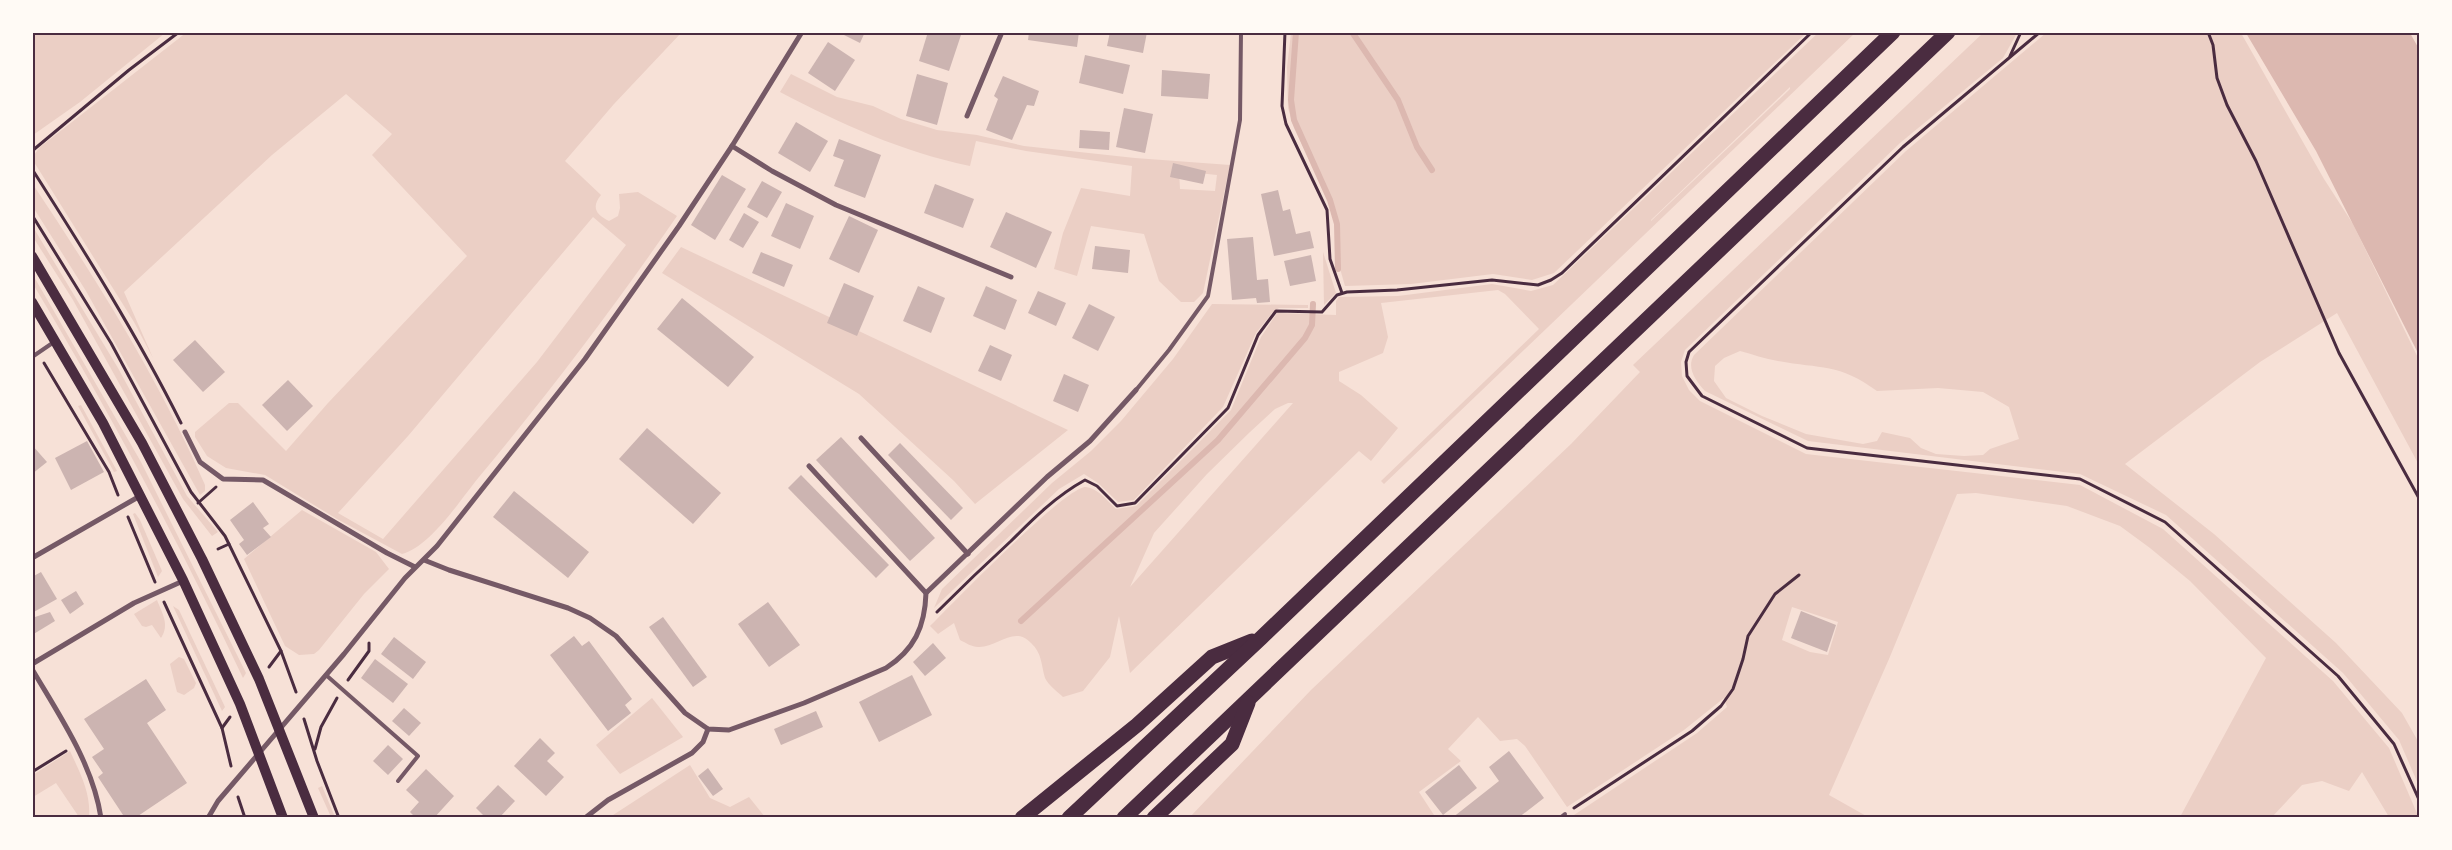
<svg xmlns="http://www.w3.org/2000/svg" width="2452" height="850" font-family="'Varela Round',sans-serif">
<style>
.green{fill:#ebcfc5;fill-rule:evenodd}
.water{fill:#dcb8b0}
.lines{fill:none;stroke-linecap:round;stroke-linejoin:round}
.stream{stroke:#dcb8b0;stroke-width:6}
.building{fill:#ccb4b1}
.path{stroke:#4a2c40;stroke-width:3}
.service{stroke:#755966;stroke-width:4}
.minor{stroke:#755966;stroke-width:5}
.secondary{stroke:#4a2c40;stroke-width:10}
.motorway{stroke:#4a2c40;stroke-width:15}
.neatline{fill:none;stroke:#4a2c40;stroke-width:2}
</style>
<rect width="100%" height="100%" fill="#f7e1d7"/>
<g class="green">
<path d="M 187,32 L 681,33 L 614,104 L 565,161 L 601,195 C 591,207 596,215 609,221 L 618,216 L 620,208 L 619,194 L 638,192 L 677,216 C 615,306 549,393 479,477 C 461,499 430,547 402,554 L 337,519 L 265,475 L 226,468 L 207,456 L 195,437 L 195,432 L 229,403 L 238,403 L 286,451 L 328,403 L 467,256 L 372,155 L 392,134 L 346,94 L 272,155 L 124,292 L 153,358 L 134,322 L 34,162 L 34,155 L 40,147 ZM 593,217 L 626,245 L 537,362 L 383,539 L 338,513 L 408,436 Z"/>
<path d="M 1819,32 L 1855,33 L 1384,484 L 1381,481 L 1539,329 L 1505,294 L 1498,290 L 1381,303 L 1388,337 L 1383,353 L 1339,372 L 1339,381 L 1361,395 L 1398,428 L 1371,461 L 1359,451 L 1130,673 L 1119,616 L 1110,657 L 1083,691 L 1063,697 C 1058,692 1048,685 1045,678 C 1041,664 1042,653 1031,643 C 1014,625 997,648 978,647 C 972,647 966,643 960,640 L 954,623 L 938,634 L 930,626 C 950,606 1067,485 1086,487 C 1098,488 1108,502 1116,509 L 1136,506 L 1231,410 L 1261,337 L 1277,313 L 1336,315 L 1336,301 L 1339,297 L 1398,296 L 1492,284 L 1531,291 L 1553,285 ZM 1790,87 L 1790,89 L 1651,221 L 1651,220 ZM 1288,403 L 1293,403 L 1130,587 L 1154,533 L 1207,474 L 1250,432 L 1275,409 Z"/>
<path d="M 1984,32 L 2017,33 L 2003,58 L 1900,143 L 1685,350 L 1681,362 L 1682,376 L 1689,390 L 1700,401 L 1806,454 L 2080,485 L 2163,529 L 2333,681 L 2389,748 L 2419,818 L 2389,817 L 2362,772 L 2349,791 L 2322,781 L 2302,785 L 2272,817 L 2180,817 L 2266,658 L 2190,581 L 2150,548 L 2120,526 L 2067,506 L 1976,493 L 1957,494 L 1889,659 L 1829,795 L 1868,817 L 1571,817 L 1697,733 L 1727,707 L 1724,698 L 1684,730 L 1567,807 L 1525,746 L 1517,739 L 1500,741 L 1478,717 L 1448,749 L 1461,761 L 1419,792 L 1434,815 L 1428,817 L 1189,818 L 1311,690 L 1571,444 L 1640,372 L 1633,365 ZM 1792,607 L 1838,622 L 1828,655 L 1810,652 L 1782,640 Z"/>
<path d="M 36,33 L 36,32 L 165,33 L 80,102 L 33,135 L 32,35 Z"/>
<path d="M 1291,33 L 1291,32 L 1806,33 L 1554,273 L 1532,280 L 1493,274 L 1411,284 L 1345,286 L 1337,258 L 1338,230 L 1328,198 L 1294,128 L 1288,108 L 1287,67 Z"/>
<path d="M 2046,33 L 2241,33 L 2324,179 L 2353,224 L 2419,360 L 2419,465 L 2337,313 L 2260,362 L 2125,464 L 2214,534 L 2336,643 L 2402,713 L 2419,743 L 2419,786 L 2399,740 L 2343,673 L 2166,515 L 2080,474 L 1808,441 L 1705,391 C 1696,381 1686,368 1694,355 L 1906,151 ZM 1740,351 C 1752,354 1765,359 1778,361 C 1821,369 1839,363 1877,391 L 1938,388 L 1983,392 L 2009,407 L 2019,439 L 1990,449 L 1983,455 L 1964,456 L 1936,454 L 1921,448 L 1910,438 L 1882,432 L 1877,441 L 1863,444 L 1806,434 L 1762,416 L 1726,398 L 1714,381 L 1715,366 L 1724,358 Z"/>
<path d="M 791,74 L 837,97 L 873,106 L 901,119 L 937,130 L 977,135 L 1024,146 L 1135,158 L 1230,165 L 1203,293 L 1194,302 L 1181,302 L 1159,281 L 1144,234 L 1091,226 L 1077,276 L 1054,269 L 1063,233 L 1081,188 L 1130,196 L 1132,166 L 1026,151 L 976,141 L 970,166 C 902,152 841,124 780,92 ZM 1179,171 L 1217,175 L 1215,191 L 1180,189 Z"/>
<path d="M 32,183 C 96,279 159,379 205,485 L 205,491 L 200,495 L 86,291 L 33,207 Z"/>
<path d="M 33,227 L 118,368 L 187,496 L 218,532 L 212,536 L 183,499 L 73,300 L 33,237 Z"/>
<path d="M 681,247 L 1068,430 L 975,504 L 954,481 L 859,394 L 662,273 Z"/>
<path d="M 1323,252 L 1336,293 L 1324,305 Z"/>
<path d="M 33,275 L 141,462 L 246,673 L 243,678 C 179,543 110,412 33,284 Z"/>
<path d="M 1212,304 L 1308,305 L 1308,308 L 1279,308 L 1272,313 L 1256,333 L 1223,407 L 1134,500 L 1118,502 L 1098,483 L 1084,474 L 1059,489 L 934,608 L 942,589 L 1052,483 L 1091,451 L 1121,421 L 1173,359 Z"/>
<path d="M 81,405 L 117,471 L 114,472 L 78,406 Z"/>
<path d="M 302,510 L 376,552 L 389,569 L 364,594 L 319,650 L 314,654 L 299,655 L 285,646 L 244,559 Z"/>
<path d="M 135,513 L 140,520 L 162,571 L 158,577 L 133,514 Z"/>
<path d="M 157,600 C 162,613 170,625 161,638 L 152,625 L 146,627 L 142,626 L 134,614 Z"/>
<path d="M 173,606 L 179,610 L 225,707 L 222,711 Z"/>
<path d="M 179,657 L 184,659 L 196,683 L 194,688 L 184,695 L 177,692 L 170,664 Z"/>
<path d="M 652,698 L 683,737 L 620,774 L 596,745 Z"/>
<path d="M 70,751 C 80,773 91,793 89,817 L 79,817 L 56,783 L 33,797 L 33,775 Z"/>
<path d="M 690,765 L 710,798 L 730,807 L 749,797 L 765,817 L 610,817 Z"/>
<path d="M 322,786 L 335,817 L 331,817 L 318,788 Z"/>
</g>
<path class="water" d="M 2246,33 L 2410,33 L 2419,49 L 2419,355 L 2316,151 Z"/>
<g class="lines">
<g class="stream">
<path d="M 1296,32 L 1291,100 L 1294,120 L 1330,200 L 1337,224 L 1338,269"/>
<path d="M 1352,32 L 1398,100 L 1417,147 L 1432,170"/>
<path d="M 1021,621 L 1218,440 L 1305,338 L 1312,325 L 1313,304"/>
</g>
</g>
<g class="building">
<path d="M 838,32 L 865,32 L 860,43 Z"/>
<path d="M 928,32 L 962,32 L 949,71 L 919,61 Z"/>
<path d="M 1029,32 L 1079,32 L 1077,47 L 1028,40 Z"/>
<path d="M 1110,32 L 1147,32 L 1143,53 L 1107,46 Z"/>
<path d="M 828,42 L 855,60 L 835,91 L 808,73 Z"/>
<path d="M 1085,55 L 1130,65 L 1123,94 L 1079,83 Z"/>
<path d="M 1162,70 L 1210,74 L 1208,99 L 1161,96 Z"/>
<path d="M 917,74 L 948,83 L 937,125 L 906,116 Z"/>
<path d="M 1003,76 L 1039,91 L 1034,106 L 1027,105 L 1012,140 L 986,130 L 998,99 L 994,96 Z"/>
<path d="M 1124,108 L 1153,114 L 1145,153 L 1116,147 Z"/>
<path d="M 796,122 L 828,141 L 810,172 L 778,153 Z"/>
<path d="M 1080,130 L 1110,132 L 1109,150 L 1079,148 Z"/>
<path d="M 839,139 L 881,155 L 865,198 L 834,186 L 844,160 L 833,156 Z"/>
<path d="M 1173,163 L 1206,171 L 1203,184 L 1170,177 Z"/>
<path d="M 722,175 L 746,189 L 715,240 L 691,225 Z"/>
<path d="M 762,181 L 782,192 L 767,218 L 747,207 Z"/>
<path d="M 935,184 L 974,199 L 963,228 L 924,213 Z"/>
<path d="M 1278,190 L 1283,211 L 1290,209 L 1296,234 L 1310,231 L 1314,248 L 1274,256 L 1261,194 Z"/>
<path d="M 786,203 L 814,216 L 800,249 L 771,236 Z"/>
<path d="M 1006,212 L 1052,232 L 1036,268 L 990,247 Z"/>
<path d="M 744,213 L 759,222 L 743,248 L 729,240 Z"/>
<path d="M 849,216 L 878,230 L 859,273 L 829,259 Z"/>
<path d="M 1253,237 L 1257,280 L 1268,279 L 1270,302 L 1257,303 L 1256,298 L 1232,300 L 1227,239 Z"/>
<path d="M 1095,246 L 1130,250 L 1128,273 L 1092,269 Z"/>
<path d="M 761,252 L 793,265 L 784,287 L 752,273 Z"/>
<path d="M 1311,255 L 1316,281 L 1290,286 L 1284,261 Z"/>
<path d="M 844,283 L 874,296 L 857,336 L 827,323 Z"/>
<path d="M 918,286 L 945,298 L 931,333 L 903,321 Z"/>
<path d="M 986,286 L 1017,300 L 1005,330 L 973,316 Z"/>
<path d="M 1038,291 L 1066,303 L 1056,326 L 1028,313 Z"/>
<path d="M 682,298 L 754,357 L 728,387 L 657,329 Z"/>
<path d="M 1089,304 L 1115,317 L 1098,351 L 1072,338 Z"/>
<path d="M 195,340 L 225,372 L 203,392 L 173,360 Z"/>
<path d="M 990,345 L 1012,355 L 1001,381 L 978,371 Z"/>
<path d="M 1064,374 L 1089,385 L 1078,412 L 1053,401 Z"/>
<path d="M 288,380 L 313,406 L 287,431 L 262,405 Z"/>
<path d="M 647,428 L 721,493 L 693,524 L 619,459 Z"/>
<path d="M 841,437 L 935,538 L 910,561 L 816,460 Z"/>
<path d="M 87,441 L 104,472 L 71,490 L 55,458 Z"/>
<path d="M 900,443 L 963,508 L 951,520 L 888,455 Z"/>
<path d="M 32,445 L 47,462 L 32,474 Z"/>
<path d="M 801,475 L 889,565 L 876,578 L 788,488 Z"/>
<path d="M 514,491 L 589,552 L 568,578 L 493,517 Z"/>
<path d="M 253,502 L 269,524 L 263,528 L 271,537 L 247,555 L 239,544 L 244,540 L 230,520 Z"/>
<path d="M 41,572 L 57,599 L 32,613 L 32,577 Z"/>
<path d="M 76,591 L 84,604 L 70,614 L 61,600 Z"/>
<path d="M 768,602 L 800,645 L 769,667 L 738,624 Z"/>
<path d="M 1801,611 L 1836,625 L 1827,652 L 1791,638 Z"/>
<path d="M 50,612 L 55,621 L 32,635 L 32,618 Z"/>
<path d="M 663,617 L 707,677 L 693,687 L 649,627 Z"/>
<path d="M 574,636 L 582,646 L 589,641 L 632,699 L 625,705 L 631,713 L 608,731 L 550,655 Z"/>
<path d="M 394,637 L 426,662 L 413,679 L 381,654 Z"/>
<path d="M 933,643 L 946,658 L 925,676 L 913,662 Z"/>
<path d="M 375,659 L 408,684 L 393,703 L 361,678 Z"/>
<path d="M 912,675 L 932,715 L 879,742 L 859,702 Z"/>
<path d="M 146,679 L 166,710 L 147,723 L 187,783 L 135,818 L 125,818 L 98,777 L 103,773 L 92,757 L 104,749 L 84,719 Z"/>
<path d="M 404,708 L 421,723 L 409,736 L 392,721 Z"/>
<path d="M 816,711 L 823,727 L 781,745 L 774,729 Z"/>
<path d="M 540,738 L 555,753 L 547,761 L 564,777 L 546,796 L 514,766 Z"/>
<path d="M 388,745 L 403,759 L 388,775 L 373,761 Z"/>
<path d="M 1509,751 L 1544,798 L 1518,818 L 1452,818 L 1499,781 L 1489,767 Z"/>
<path d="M 1459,765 L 1477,788 L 1443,815 L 1425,792 Z"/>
<path d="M 708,768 L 723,789 L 713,796 L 698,776 Z"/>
<path d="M 426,769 L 454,796 L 434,818 L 416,818 L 410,812 L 419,802 L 406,790 Z"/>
<path d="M 498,785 L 515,801 L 499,818 L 486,818 L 476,808 Z"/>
</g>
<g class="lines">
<g class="path">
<path d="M 1285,32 L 1282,106 L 1286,124 L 1327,210 L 1330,259 L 1342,293"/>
<path d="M 2040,32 L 1903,147 L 1689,352 L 1686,362 L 1687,376 L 1702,396 L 1807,448 L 2080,479 L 2165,522 L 2338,676 L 2394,744 L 2420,802"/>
<path d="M 2208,32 L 2213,45 L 2217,78 L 2227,105 L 2256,161 L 2339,353 L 2420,500"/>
<path d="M 2010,56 L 2021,32"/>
<path d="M 32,151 L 129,70 L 179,32"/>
<path d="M 32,169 C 85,252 137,335 181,423"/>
<path d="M 32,215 L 111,343 L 191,492 L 225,536 L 281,651 L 296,692"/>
<path d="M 44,363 L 109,472 L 118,495"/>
<path d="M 198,503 L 216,487"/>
<path d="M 128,517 L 155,582"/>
<path d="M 218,549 L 229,544"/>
<path d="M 164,602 L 222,728 L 231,766"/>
<path d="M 937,612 C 961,588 986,564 1011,541 C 1034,518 1056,496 1085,480 L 1097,486 L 1117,506 L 1135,503 L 1228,408 L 1258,335 L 1276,311 L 1322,312 L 1337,295 L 1347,292 L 1397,290 L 1492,280 L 1538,285 L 1551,280 L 1562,273 L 1812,32"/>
<path d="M 269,667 L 281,651"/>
<path d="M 348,680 L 369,651 L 369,643"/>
<path d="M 304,719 L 317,761 L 339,818"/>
<path d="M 222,728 L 230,717"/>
<path d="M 315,749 L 321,727 L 337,698"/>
<path d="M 32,772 L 66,751"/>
<path d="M 238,797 L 245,818"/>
<path d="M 1574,808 L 1692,731 L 1721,706 L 1733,689 L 1743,659 L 1748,636 L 1775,594 L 1799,575"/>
</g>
<g class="service">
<path d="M 32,357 L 54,342"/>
<path d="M 1136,390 L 1169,350 L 1208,296 L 1240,120 L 1241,32"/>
<path d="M 326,675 L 418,756 L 398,781"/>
<path d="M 1560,818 L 1565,814"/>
</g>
<g class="minor">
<path d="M 967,116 L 1002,32"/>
<path d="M 732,146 L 772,171 L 836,205 L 1011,277"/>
<path d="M 185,432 L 200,462 L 223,479 L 263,480 L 387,553 L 415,567"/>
<path d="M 861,438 L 968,554"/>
<path d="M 809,466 L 926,593"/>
<path d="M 32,558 L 140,496"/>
<path d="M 424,560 L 449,570 L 568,608 L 590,618 L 616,636 L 685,713 L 708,729 L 729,730 L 804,703 L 886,668 C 914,650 925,627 926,593 L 1047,477 L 1090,441 L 1136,390"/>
<path d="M 32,664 L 134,603 L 183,581"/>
<path d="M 32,669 C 59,715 93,764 101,818"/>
<path d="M 208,818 L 218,801 L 344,654 L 405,578 L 437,546 L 585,359 L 679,226 L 732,146 L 802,32"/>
<path d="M 585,818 L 608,800 L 692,753 L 703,742 L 708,729"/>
</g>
<g class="secondary">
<path d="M 32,256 L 142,443 L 202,559 L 259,679 L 314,818"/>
<path d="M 32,302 L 103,423 L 183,580 L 240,704 L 283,818"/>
</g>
<g class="motorway">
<path d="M 1022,818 L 1137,725 L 1212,657 L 1252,641"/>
<path d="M 1069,818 L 1261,638 L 1893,32"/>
<path d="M 1124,818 L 1948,32"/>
<path d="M 1154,818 L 1232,744 L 1248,703"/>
</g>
</g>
<rect width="2452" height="850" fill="none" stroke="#fffaf5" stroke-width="68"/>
<rect x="34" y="34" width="2384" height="782" class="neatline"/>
</svg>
